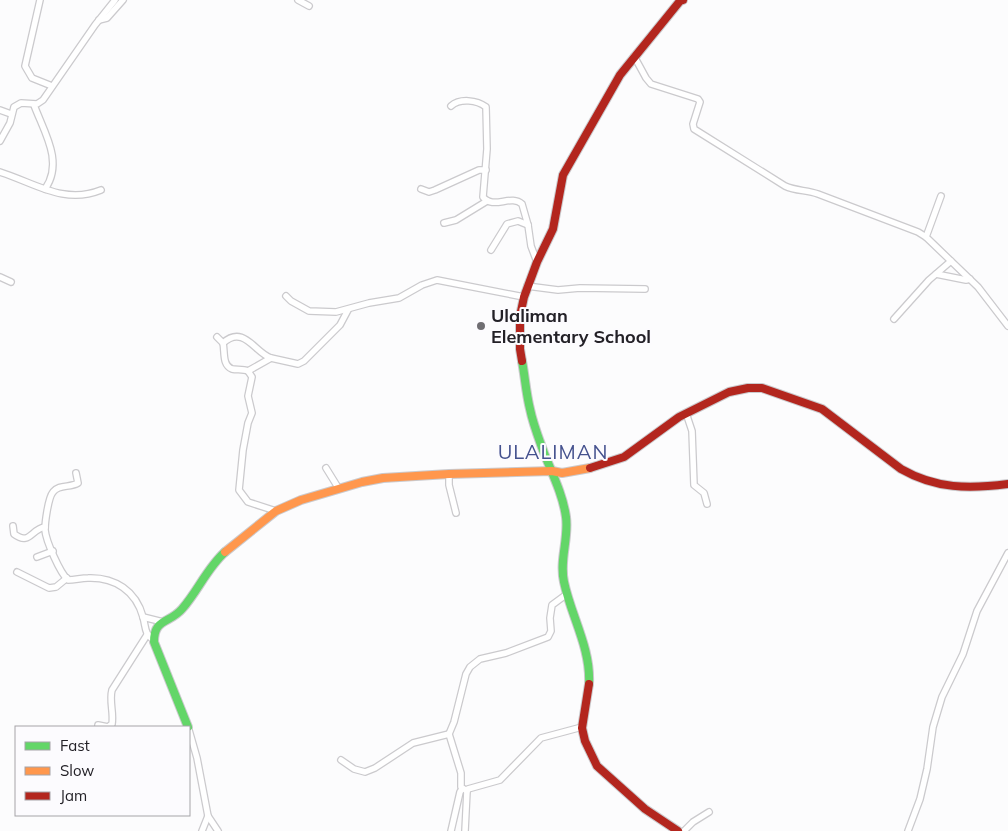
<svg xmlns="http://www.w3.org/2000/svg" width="1008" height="831" font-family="Mulish,sans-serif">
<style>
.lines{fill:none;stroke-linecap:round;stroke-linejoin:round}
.street-casing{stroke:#cbcacd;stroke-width:8}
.fast-casing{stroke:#cbcacd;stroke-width:10}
.slow-casing{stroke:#cbcacd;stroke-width:10}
.jam-casing{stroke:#cbcacd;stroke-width:10}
.street{stroke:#fff;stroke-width:5.5}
.fast{stroke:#63d668;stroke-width:8}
.slow{stroke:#ff974d;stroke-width:8}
.jam{stroke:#b3261e;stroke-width:8}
.poi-dot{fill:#6f6e72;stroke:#fcfbfe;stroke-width:2}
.labels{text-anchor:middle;stroke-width:4;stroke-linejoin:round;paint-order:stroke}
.poi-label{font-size:18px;font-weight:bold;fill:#232127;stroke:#fcfbfe;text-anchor:start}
.quarter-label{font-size:20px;letter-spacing:1px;fill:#45528e;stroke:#fcfbfe}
</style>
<rect width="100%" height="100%" fill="#fcfcfd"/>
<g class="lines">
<defs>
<g id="street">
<path d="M 40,0 L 25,66 L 32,78 L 52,86"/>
<path d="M 298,0 L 309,6"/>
<path d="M 99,20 L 107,18 L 123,0"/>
<path d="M 634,56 L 646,78 L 651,84 L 698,99 L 700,102 L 693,124 L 694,129 L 785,186 C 796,191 807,190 818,194 L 918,232 L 926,237"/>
<path d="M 34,105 C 44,132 64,162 45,189"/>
<path d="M 451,106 C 460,98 477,100 486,107 L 487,149 L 483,197 C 493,210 511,194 522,204 L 528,225 L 531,246 L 537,262"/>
<path d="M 0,110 L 11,114"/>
<path d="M 0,141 L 10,123 L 14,107 L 21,103 L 37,104 L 43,100 L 95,25 L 115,0"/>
<path d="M 0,172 C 35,183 64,205 101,190"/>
<path d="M 421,189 L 429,192 L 435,190 L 479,170 L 486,170"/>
<path d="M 941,196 L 926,237 L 978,287 L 1008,326"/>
<path d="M 444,223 L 456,220 L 487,201"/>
<path d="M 491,250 L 507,224 L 518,221 L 528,225"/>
<path d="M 936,274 L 951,261"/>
<path d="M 0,277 L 11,282"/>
<path d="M 527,286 L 558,290 L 580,288 L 645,289"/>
<path d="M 286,296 L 291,301 L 309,311 L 336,312 L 369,303 L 399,298 L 422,285 L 437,280 L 524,297"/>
<path d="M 894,319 L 929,280 L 936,274 L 966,280 L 970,279"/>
<path d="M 217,337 L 223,343 C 225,352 222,365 232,369 C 237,370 243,369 248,371 L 252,377 L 248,396 L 252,413 L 248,423 L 243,450 L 239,490 L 248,502 L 276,511"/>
<path d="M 495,339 L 519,339"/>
<path d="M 223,343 C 244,324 255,353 271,358"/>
<path d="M 248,371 L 271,358 L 298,364 L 304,361 L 340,325 L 348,310"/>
<path d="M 686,413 L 692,431 L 694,485 L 704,493 L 707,504"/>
<path d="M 326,468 L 339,489"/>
<path d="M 76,473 L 78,483 C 70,488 59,484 53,492 C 48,498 45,523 45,530 C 46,541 60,573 68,580 C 75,580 81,578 88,578 C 115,577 136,591 143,617 C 146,627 144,634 154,640"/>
<path d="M 449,474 L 449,485 L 456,513"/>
<path d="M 13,526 L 14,534 C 30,546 31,529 45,527"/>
<path d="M 37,557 L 53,551"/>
<path d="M 17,572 L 49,588 L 56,587 L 67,578"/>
<path d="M 143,617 L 163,622"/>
<path d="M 98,725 L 108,727 L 112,724 C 114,713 109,701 112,690 L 147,635"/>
<path d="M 189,730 L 197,758 L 208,816 L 202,831"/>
<path d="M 341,760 L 354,769 L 365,772 L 375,768 L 413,743 L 449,734"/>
<path d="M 467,791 L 461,787 L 461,773 L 449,734 L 454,722 L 466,674 L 470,667 L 480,659 L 506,653 L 548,637 L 551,631 L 550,618 L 552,605 L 567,594"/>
<path d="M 208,816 L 218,831"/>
<path d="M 451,831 L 460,792 L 462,789"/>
<path d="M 465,831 L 467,791 L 468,789 L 500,780 L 541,738 L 582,727"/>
<path d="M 684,831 L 693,822 L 709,812"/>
<path d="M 908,831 L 920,799 L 927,769 L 933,727 L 942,697 L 963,654 L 977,611 L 1008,553"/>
</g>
<g id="fast">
<path d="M 522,361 C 525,377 526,393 530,409 C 533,424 539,439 544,453 C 552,473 563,495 566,517 C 569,539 559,560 564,582 C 571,616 591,648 589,684"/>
<path d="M 188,727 L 154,642 C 154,618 169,624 182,609 C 198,591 207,568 225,552"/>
</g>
<path id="slow" d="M 225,552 L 276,511 L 301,500 L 362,482 L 383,478 L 449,474 L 552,471 L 562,473 L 590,468"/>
<g id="jam">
<path d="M 522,361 L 520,349 L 520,316 L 524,297 L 537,262 L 553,229 L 563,175 L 620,75 L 680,1 L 683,0"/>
<path d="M 590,468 L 624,457 L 679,417 L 729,392 L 748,388 L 762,388 L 822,409 L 901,469 C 936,489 969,489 1008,484"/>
<path d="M 589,684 L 582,728 L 585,741 L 597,766 L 645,809 L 678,831"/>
</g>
</defs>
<use href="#street" class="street-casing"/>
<use href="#fast" class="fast-casing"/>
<use href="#slow" class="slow-casing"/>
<use href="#jam" class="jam-casing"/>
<use href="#street" class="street"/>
<use href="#fast" class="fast"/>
<use href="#slow" class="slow"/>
<use href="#jam" class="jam"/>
</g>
<circle class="poi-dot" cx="481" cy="326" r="5"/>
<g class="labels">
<g class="poi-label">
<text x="491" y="322">Ulaliman<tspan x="491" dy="21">Elementary School</tspan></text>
</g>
<g class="quarter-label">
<text x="553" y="459">ULALIMAN</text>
</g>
</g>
<rect x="15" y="726" width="175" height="90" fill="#fcfbfe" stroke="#a5a4a8"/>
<rect x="25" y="742" width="25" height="8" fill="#63d668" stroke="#a5a4a8"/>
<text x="60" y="751" font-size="15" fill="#232127">Fast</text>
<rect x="25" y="767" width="25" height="8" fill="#ff974d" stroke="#a5a4a8"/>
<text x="60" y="776" font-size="15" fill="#232127">Slow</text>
<rect x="25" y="792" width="25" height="8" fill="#b3261e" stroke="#a5a4a8"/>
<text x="60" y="801" font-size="15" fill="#232127">Jam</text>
</svg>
